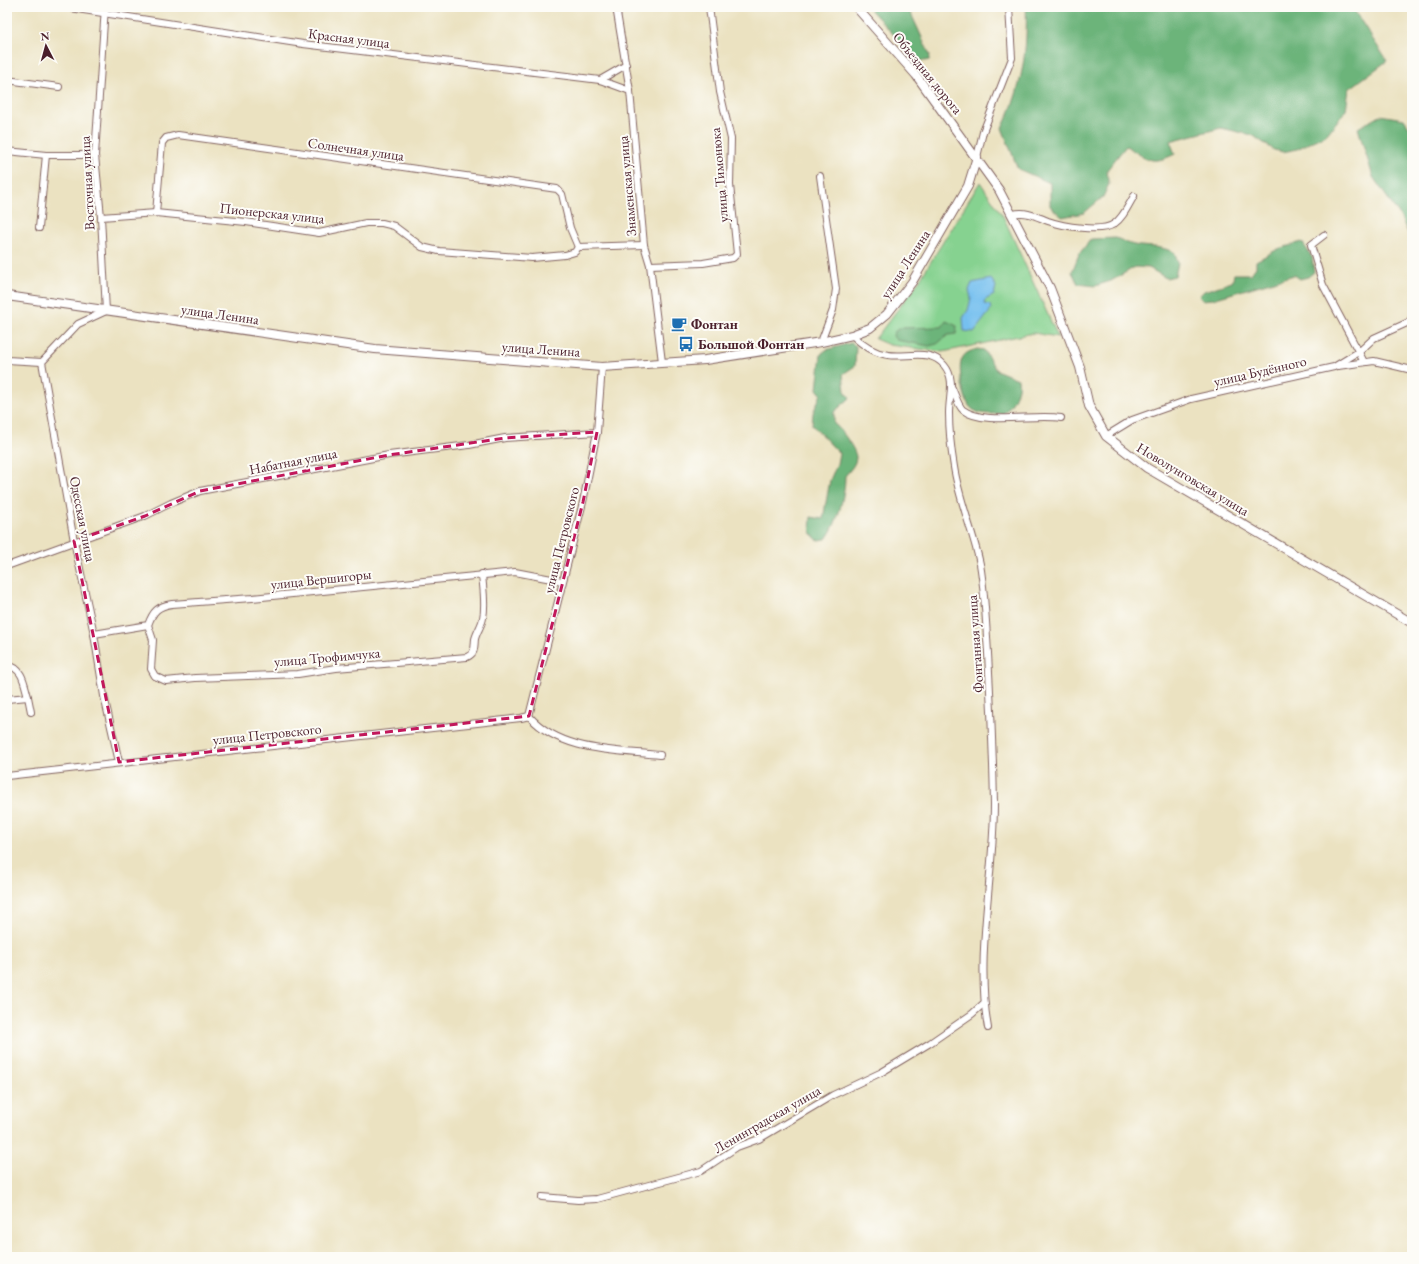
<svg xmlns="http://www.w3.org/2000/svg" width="1419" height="1264" font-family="'EB Garamond',serif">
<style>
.green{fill:#86d290;stroke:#68785e}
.forest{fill:#6cb47a;stroke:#5b6a52}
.water{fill:#76c0ef;stroke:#60708d}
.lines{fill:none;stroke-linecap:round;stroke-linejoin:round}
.minor-casing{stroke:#826360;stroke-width:8}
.tertiary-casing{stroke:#826360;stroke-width:10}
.minor{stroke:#fff;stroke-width:6}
.tertiary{stroke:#fff;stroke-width:8}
.marked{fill:none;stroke:#c2185b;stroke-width:3;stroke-dasharray:8 5;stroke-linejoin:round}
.labels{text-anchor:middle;stroke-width:4;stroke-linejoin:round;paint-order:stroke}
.street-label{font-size:14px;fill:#4a1f2b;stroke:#fdfcf7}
.poi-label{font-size:14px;font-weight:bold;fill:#4a1f2b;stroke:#fdfcf7;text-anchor:start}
</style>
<rect width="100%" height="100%" fill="#fdfcf7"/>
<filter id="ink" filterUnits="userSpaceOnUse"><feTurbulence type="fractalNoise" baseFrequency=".025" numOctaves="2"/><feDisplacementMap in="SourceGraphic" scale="8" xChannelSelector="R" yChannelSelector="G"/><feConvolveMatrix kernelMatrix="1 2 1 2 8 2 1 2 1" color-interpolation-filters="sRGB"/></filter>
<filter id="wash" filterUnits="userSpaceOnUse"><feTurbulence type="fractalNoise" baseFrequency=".012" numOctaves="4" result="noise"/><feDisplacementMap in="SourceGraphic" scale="16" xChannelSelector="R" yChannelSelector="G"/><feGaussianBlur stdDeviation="0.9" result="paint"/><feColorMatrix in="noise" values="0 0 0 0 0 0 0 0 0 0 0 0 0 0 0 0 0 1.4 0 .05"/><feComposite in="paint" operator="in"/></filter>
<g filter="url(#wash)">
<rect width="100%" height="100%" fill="#ebe2c1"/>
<path class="green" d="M 980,182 L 1003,216 L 1058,337 L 1033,333 L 943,352 L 889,345 L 875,339 L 917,284 Z"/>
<g class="forest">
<path d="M 868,7 L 908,7 L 930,55 L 929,60 L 924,61 L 916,59 Z"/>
<path d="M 1026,7 L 1352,7 L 1387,61 L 1349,89 L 1346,110 L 1327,134 L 1297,149 L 1283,152 L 1274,150 L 1252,135 L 1221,128 L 1170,141 L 1175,154 C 1151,166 1147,159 1126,146 L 1107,170 L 1109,184 L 1103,197 L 1084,213 L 1062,217 L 1050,206 L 1050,183 L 1018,169 L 1002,128 C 1022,91 1028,48 1026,7 Z"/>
<path d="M 1380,115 L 1404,119 L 1412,131 L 1412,241 L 1400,216 L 1373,177 L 1358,128 Z"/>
<path d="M 1116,238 C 1122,240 1128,244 1134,245 C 1149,248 1161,245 1175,253 L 1178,263 L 1175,276 L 1166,278 L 1149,268 L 1135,267 L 1111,281 L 1095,286 L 1078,284 L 1072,272 L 1079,254 L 1091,239 Z"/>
<path d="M 1302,242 L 1312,257 L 1314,272 L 1308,277 L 1300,279 L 1294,275 L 1213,299 L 1202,300 L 1199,296 L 1204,291 L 1232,282 L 1234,274 L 1251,274 L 1256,267 L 1256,261 L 1278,249 Z"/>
<path d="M 946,321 L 957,326 L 956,334 L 948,335 L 937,344 L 929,346 L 896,340 L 893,336 L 894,332 L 900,328 L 942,327 Z"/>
<path d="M 851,343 L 856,346 L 855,366 L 843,374 L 845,391 L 850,398 L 834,412 L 834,424 C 840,427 856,450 856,457 C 856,465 849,471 845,476 C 845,496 838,523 826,539 L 818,540 C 809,534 810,527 811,517 L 823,519 L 830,480 L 837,464 L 839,453 L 812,425 L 813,413 L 821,394 L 817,389 L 821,354 L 826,350 Z"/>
<path d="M 977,349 L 984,350 L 996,370 L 1018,379 C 1020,392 1013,404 1004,413 C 994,414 978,416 970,407 C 964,400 957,368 962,359 C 965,352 971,351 977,349 Z"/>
</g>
<path class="water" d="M 991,279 L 996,286 L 994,295 L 985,300 L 984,304 L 990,305 L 991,310 L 974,332 L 964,331 L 963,318 L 968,310 L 971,298 L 969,290 L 972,283 Z"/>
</g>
<g filter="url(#ink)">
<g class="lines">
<defs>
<g id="minor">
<path d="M 64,7 L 303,44 L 600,80 L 630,91"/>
<path d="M 105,7 L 95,155 L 101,217 L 106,311 L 78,324 L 42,362 L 74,541 L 94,634 L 104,696 L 119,762"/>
<path d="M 616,7 L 630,91 L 644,245 L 650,265 L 662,362"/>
<path d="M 7,80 L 59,87"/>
<path d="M 600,80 L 626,65"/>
<path d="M 7,151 L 46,155 L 95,155"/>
<path d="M 977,157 L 983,132 L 1012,58 L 1009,7"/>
<path d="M 820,176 L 836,289 L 833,310 L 821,342"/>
<path d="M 156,213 L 162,143 L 166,138 L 178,135 L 557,189 L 562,194 L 570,228 L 578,247"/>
<path d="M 1013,214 C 1027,211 1035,216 1048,221 C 1062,226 1101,233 1114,224 C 1123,218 1128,206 1134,196"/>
<path d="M 101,217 L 156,213 L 246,222 L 319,233 L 366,223 L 382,223 L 394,226 L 422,247 L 439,251 L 532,258 L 565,255 L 575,252 L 578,247 L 644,245"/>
<path d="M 39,228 L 46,155"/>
<path d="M 1324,235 L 1311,245 L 1323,285 L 1364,362"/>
<path d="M 650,265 L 703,263 L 733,258 L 737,254 L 730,185 L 731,139 L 720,92 L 709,7"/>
<path d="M 852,335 C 862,345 874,353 888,355 C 907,358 930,348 944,365 C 956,379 949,396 949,413 C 949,431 951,449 954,467 C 959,500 973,531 980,564 C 985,593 986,623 988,653 C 991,703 993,754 994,804 C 994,878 975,954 988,1028"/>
<path d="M 7,360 L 42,362"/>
<path d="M 1338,366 L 1374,361 L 1412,370"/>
<path d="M 952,388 C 955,394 958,406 963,410 C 984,426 1036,413 1061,418"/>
<path d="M 1106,436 L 1132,420 L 1191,399 L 1334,367 L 1360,351 L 1374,338 L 1409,322 L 1412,318"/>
<path d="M 7,566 L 145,516 L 171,503 L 200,491 L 389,455 L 469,445 L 505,438 L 597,432"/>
<path d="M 148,625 L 153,640 L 151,669 L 155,676 L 166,681 L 195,678 L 298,674 L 336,668 L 467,657 C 476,653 474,647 475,639 C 477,631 482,625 483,618 C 486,604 483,588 482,574"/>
<path d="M 94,634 L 148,625 C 153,611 158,606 172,604 L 252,598 L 515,572 L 562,581"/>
<path d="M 7,665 C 23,668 24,683 28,697 L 7,699"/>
<path d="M 28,697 L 31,712"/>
<path d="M 529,716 C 561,752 614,750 660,755"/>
<path d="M 7,776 L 521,718 L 529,716 L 583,502 L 597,432 L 602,367"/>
<path d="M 542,1197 L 578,1200 L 597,1199 L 701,1171 L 737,1147 L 759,1139 L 833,1095 L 882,1072 L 930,1043 L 972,1014 L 983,1004"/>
</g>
<g id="tertiary">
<path d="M 856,7 L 916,75 L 999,190 L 1050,288 L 1080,367 L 1089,406 L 1106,436 L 1147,468 L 1412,623"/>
<path d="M 7,296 L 375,349 L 602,367 L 705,360 L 821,342 L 852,335 L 870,328 L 887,314 L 912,282 L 968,186 L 977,157"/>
</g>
</defs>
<use href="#minor" class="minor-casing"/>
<use href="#tertiary" class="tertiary-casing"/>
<use href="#minor" class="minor"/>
<use href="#tertiary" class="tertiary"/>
</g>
</g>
<path class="marked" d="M 597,432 L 583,502 L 529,716 L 119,762 L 74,541 L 145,516 L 200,491 L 389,455 L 505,438 Z"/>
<defs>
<symbol id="cafe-bare" viewBox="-9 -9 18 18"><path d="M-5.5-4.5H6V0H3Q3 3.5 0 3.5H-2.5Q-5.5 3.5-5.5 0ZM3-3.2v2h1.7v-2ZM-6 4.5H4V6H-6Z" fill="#1f6fb2" stroke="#fdfcf7" stroke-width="2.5" paint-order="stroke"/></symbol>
<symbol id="bus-bare" viewBox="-9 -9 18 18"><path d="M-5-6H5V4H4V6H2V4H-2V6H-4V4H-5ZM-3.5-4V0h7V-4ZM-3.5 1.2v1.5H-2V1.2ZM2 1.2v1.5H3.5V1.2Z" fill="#1f6fb2" stroke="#fdfcf7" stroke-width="2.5" paint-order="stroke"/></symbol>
</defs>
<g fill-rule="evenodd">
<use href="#cafe-bare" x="668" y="313" width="22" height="22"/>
<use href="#bus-bare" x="675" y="333" width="22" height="22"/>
</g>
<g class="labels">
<g class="street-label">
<text transform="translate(349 38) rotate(7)" y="5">Красная улица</text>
<text transform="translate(928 73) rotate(51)" y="5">Объездная дорога</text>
<text transform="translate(356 149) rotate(8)" y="5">Солнечная улица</text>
<text transform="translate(719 175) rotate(-95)" y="5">улица Тимонюка</text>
<text transform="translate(87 183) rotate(-93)" y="5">Восточная улица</text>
<text transform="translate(627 186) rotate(-95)" y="5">Знаменская улица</text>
<text transform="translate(272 213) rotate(6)" y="5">Пионерская улица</text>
<text transform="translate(905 264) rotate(-57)" y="5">улица Ленина</text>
<text transform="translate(220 314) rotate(8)" y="5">улица Ленина</text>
<text transform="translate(541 349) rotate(4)" y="5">улица Ленина</text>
<text transform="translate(1260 371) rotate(-13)" y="5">улица Будённого</text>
<text transform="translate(293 461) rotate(-11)" y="5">Набатная улица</text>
<text transform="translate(1193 479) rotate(31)" y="5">Новолунговская улица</text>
<text transform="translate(83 519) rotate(79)" y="5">Одесская улица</text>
<text transform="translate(561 540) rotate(-76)" y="5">улица Петровского</text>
<text transform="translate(321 579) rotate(-6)" y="5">улица Вершигоры</text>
<text transform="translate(975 644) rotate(-94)" y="5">Фонтанная улица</text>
<text transform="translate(327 657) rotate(-5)" y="5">улица Трофимчука</text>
<text transform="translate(267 734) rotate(-6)" y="5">улица Петровского</text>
<text transform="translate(767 1119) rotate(-30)" y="5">Ленинградская улица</text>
</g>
<g class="poi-label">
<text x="691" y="329">Фонтан</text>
<text x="698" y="349">Большой Фонтан</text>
</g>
</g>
<rect width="1419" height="1264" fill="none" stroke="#fdfcf7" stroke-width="24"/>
<g transform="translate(46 46) rotate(354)" stroke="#fdfcf7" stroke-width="3" paint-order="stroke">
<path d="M0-3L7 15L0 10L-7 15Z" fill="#4a1f2b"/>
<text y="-6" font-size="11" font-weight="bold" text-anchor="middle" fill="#4a1f2b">N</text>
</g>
</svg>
